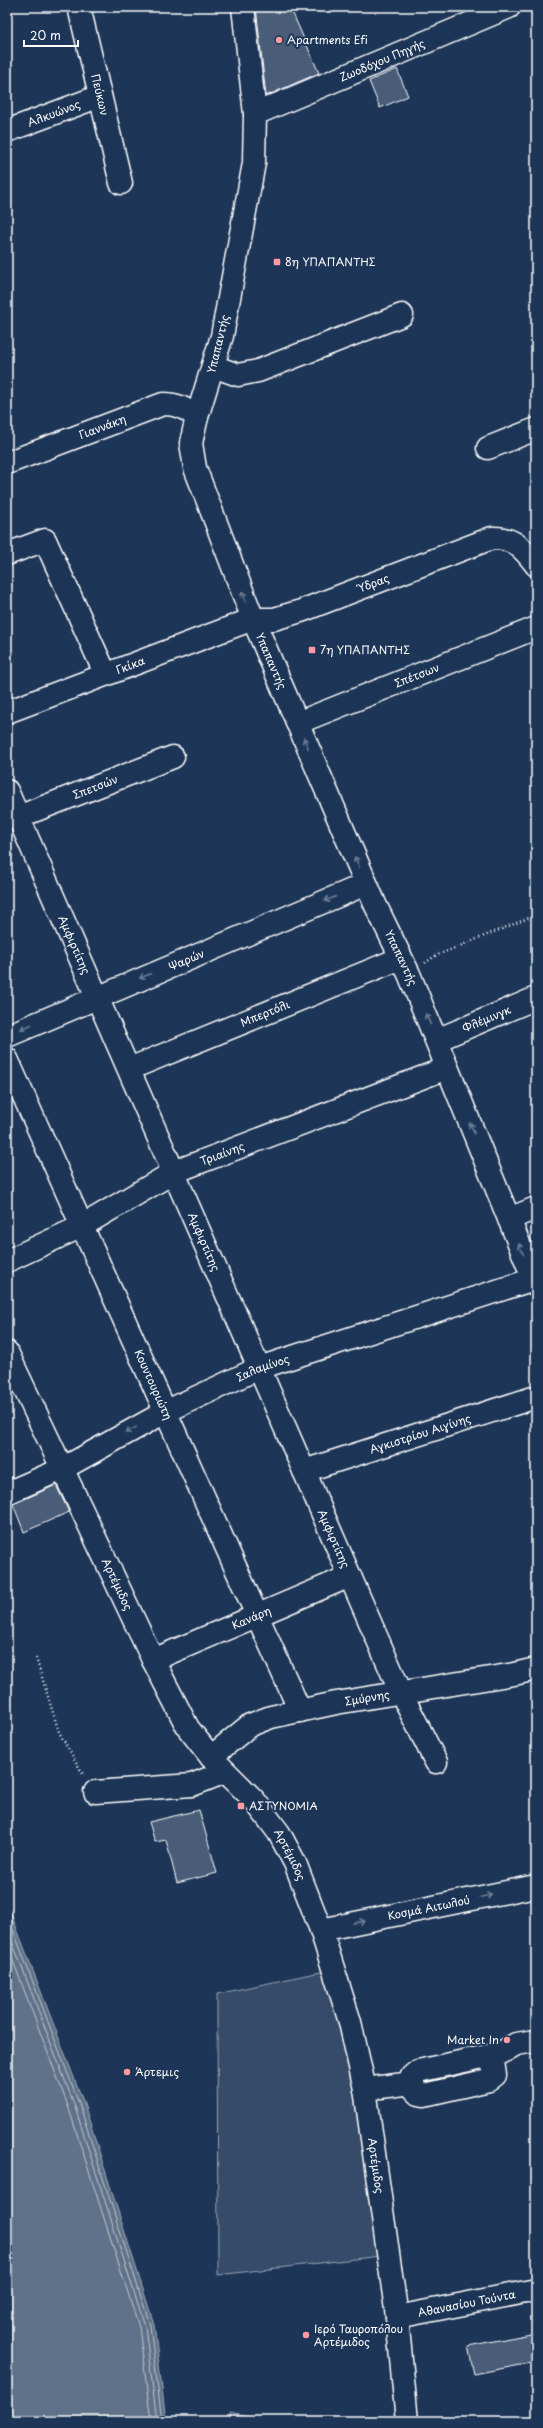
<svg xmlns="http://www.w3.org/2000/svg" width="543" height="2428" font-family="'Playpen Sans',sans-serif">
<style>
.green{fill:#364b69;stroke:#9aa5b4}
.water{fill:#617289;stroke:#a0aab8}
.lines{fill:none;stroke-linecap:round;stroke-linejoin:round}
.shore{stroke:#c0c7d0;stroke-width:1}
.building{fill:#4a5d79;stroke:#fff}
.minor-casing{stroke:#fff;stroke-width:25}
.major-casing{stroke:#fff;stroke-width:25}
.path{stroke:#fff;stroke-width:2.5;stroke-dasharray:1 3;stroke-linecap:butt}
.minor{stroke:#1d3557;stroke-width:22}
.major{stroke:#1d3557;stroke-width:22}
.oneway{stroke:#6c7c92}
.poi-dot{fill:#ff9aa2;stroke:#1d3557;stroke-width:1.5}
.labels{text-anchor:middle;stroke-width:4;stroke-linejoin:round;paint-order:stroke}
.poi-label{font-size:11px;fill:#fff;stroke:#1d3557;text-anchor:start}
.street-label{font-size:11px;fill:#fff;stroke:#1d3557}
</style>
<rect width="100%" height="100%" fill="#1d3557"/>
<filter id="ink" filterUnits="userSpaceOnUse"><feTurbulence type="fractalNoise" baseFrequency=".025" numOctaves="2"/><feDisplacementMap in="SourceGraphic" scale="8" xChannelSelector="R" yChannelSelector="G"/><feConvolveMatrix kernelMatrix="1 2 1 2 8 2 1 2 1" color-interpolation-filters="sRGB"/></filter>
<g filter="url(#ink)">
<g class="green">
<path d="M 325,1971 L 352,2077 L 370,2168 L 380,2256 L 218,2275 L 217,1994 Z"/>
<path d="M 230,2413 L 268,2421 L 231,2421 Z"/>
</g>
<path class="water" d="M 7,1903 L 83,2101 L 154,2324 L 166,2421 L 7,2421 Z"/>
<g class="lines">
<g class="shore">
<path d="M 7,1914 L 79,2103 L 150,2325 L 162,2421"/>
<path d="M 7,1928 L 74,2104 L 145,2326 L 157,2421"/>
<path d="M 7,1945 L 68,2106 L 139,2327 L 151,2421"/>
</g>
</g>
<g class="building">
<path d="M 256,7 L 290,7 L 319,73 L 266,96 Z"/>
<path d="M 397,69 L 408,96 L 380,108 L 369,81 Z"/>
<path d="M 56,1485 L 69,1512 L 24,1532 L 13,1504 Z"/>
<path d="M 199,1810 L 217,1873 L 177,1883 L 166,1840 L 155,1842 L 149,1822 Z"/>
<path d="M 536,2333 L 536,2362 L 474,2374 L 468,2346 Z"/>
</g>
<g class="lines">
<defs>
<g id="minor">
<path id="s1" d="M 79,7 L 121,183"/>
<path id="s2" d="M 243,7 L 255,114 L 254,163 L 222,336 L 197,417 L 191,443 L 195,468 L 253,619 L 375,904 L 409,974 L 536,1285"/>
<path id="s3" d="M 255,114 L 509,7"/>
<path id="s4" d="M 7,131 L 100,96"/>
<path d="M 213,366 L 238,375 L 258,371 L 402,315"/>
<path d="M 488,448 L 536,429"/>
<path id="s5" d="M 7,463 L 163,404 C 177,404 185,408 197,417"/>
<path d="M 7,554 L 45,540 L 105,673"/>
<path id="s6" d="M 7,712 L 253,619 L 274,619 L 301,611 L 492,538 C 513,537 524,549 536,565"/>
<path id="s7" d="M 297,723 L 536,628"/>
<path id="s8" d="M 7,791 L 401,1693 L 436,1762"/>
<path id="s9" d="M 18,817 L 173,757"/>
<path id="s10" d="M 7,1036 L 366,884"/>
<path id="s11" d="M 437,1040 L 536,998"/>
<path id="s12" d="M 7,1059 L 300,1711"/>
<path id="s13" d="M 129,1069 L 401,958"/>
<path d="M 509,1219 L 536,1208"/>
<path id="s14" d="M 7,1261 L 82,1226 L 174,1172 L 447,1068"/>
<path id="s15" d="M 304,1471 L 536,1397"/>
<path id="s16" d="M 7,1493 L 62,1469 L 165,1412 L 259,1368 L 534,1279"/>
<path id="s17" d="M 153,1660 L 350,1576"/>
<path id="s18" d="M 211,1757 L 250,1725 L 271,1717 L 336,1703 L 514,1674 L 536,1669"/>
<path d="M 95,1792 L 192,1785 L 225,1772"/>
<path id="s19" d="M 321,1930 L 536,1886"/>
<path d="M 492,2055 L 418,2071 L 412,2076 L 414,2089 L 419,2094 L 424,2095 L 489,2080 L 495,2075 L 492,2055 L 501,2053 L 516,2044 L 536,2041"/>
<path d="M 365,2089 L 412,2083"/>
<path id="s20" d="M 397,2317 L 536,2290"/>
</g>
<g id="major">
<path id="s21" d="M 7,1352 L 153,1660 L 188,1728 L 211,1757 L 254,1800 L 279,1833 L 295,1863 L 321,1930 L 350,2022 L 365,2089 L 397,2317 L 407,2421"/>
</g>
</defs>
<use href="#minor" class="minor-casing"/>
<use href="#major" class="major-casing"/>
<g class="path">
<path d="M 425,963 L 435,956 L 536,915"/>
<path d="M 36,1658 L 59,1732 L 84,1776"/>
</g>
<use href="#minor" class="minor"/>
<use href="#major" class="major"/>
</g>
<defs><path id="oneway-shaft" d="M-6 0H5M1.5-3L5.5 0L1.5 3" fill="none" stroke-width="1.6" stroke-linecap="round" stroke-linejoin="round"/></defs>
<g class="oneway">
<use href="#oneway-shaft" transform="translate(244 597) rotate(-111)"/>
<use href="#oneway-shaft" transform="translate(306 743) rotate(-113)"/>
<use href="#oneway-shaft" transform="translate(357 862) rotate(-113)"/>
<use href="#oneway-shaft" transform="translate(330 899) rotate(157)"/>
<use href="#oneway-shaft" transform="translate(145 976) rotate(157)"/>
<use href="#oneway-shaft" transform="translate(428 1019) rotate(-113)"/>
<use href="#oneway-shaft" transform="translate(26 1027) rotate(156)"/>
<use href="#oneway-shaft" transform="translate(472 1128) rotate(-112)"/>
<use href="#oneway-shaft" transform="translate(521 1249) rotate(-113)"/>
<use href="#oneway-shaft" transform="translate(131 1430) rotate(151)"/>
<use href="#oneway-shaft" transform="translate(486 1896) rotate(-12)"/>
<use href="#oneway-shaft" transform="translate(359 1922) rotate(-12)"/>
</g>
</g>
<g class="poi-dot">
<circle cx="279" cy="40" r="4"/>
<rect x="273" y="258" width="8" height="8" rx="2"/>
<rect x="308" y="646" width="8" height="8" rx="2"/>
<rect x="237" y="1802" width="8" height="8" rx="2"/>
<circle cx="507" cy="2040" r="4"/>
<circle cx="127" cy="2072" r="4"/>
<circle cx="306" cy="2335" r="4"/>
</g>
<g class="labels">
<g class="poi-label">
<text x="287" y="44">Apartments Efi</text>
<text x="285" y="266">8η ΥΠΑΠΑΝΤΗΣ</text>
<text x="320" y="654">7η ΥΠΑΠΑΝΤΗΣ</text>
<text x="249" y="1810">ΑΣΤΥΝΟΜΙΑ</text>
<text x="499" y="2044" text-anchor="end">Market In</text>
<text x="135" y="2076">Άρτεμις</text>
<text x="314" y="2333">Ιερό Ταυροπόλου<tspan x="314" dy="13">Αρτέμιδος</tspan></text>
</g>
<g class="street-label">
<text dy="4" stroke="none"><textPath href="#s3" startOffset="138">Ζωοδόχου Πηγής</textPath></text>
<text dy="4" stroke="none"><textPath href="#s1" startOffset="90">Πεύκων</textPath></text>
<text dy="4" stroke="none"><textPath href="#s4" startOffset="50">Αλκυώνος</textPath></text>
<text transform="translate(218 344) rotate(-76)" y="4">Υπαπαντής</text>
<text dy="4" stroke="none"><textPath href="#s5" startOffset="102">Γιαννάκη</textPath></text>
<text dy="4" stroke="none"><textPath href="#s6" startOffset="390">Ύδρας</textPath></text>
<text dy="4" stroke="none"><textPath href="#s2" startOffset="677">Υπαπαντής</textPath></text>
<text dy="4" stroke="none"><textPath href="#s6" startOffset="132">Γκίκα</textPath></text>
<text dy="4" stroke="none"><textPath href="#s7" startOffset="129">Σπέτσων</textPath></text>
<text dy="4" stroke="none"><textPath href="#s9" startOffset="83">Σπετσών</textPath></text>
<text dy="4" stroke="none"><textPath href="#s8" startOffset="168">Αμφιρτίτης</textPath></text>
<text dy="4" stroke="none"><textPath href="#s2" startOffset="1001">Υπαπαντής</textPath></text>
<text dy="4" stroke="none"><textPath href="#s10" startOffset="195">Ψαρών</textPath></text>
<text dy="4" stroke="none"><textPath href="#s13" startOffset="147">Μπερτόλι</textPath></text>
<text dy="4" stroke="none"><textPath href="#s11" startOffset="54">Φλέμινγκ</textPath></text>
<text dy="4" stroke="none"><textPath href="#s14" startOffset="241">Τριαίνης</textPath></text>
<text dy="4" stroke="none"><textPath href="#s8" startOffset="492">Αμφιρτίτης</textPath></text>
<text dy="4" stroke="none"><textPath href="#s16" startOffset="285">Σαλαμίνος</textPath></text>
<text dy="4" stroke="none"><textPath href="#s12" startOffset="357">Κουντουριώτη</textPath></text>
<text dy="4" stroke="none"><textPath href="#s15" startOffset="122">Αγκιστρίου Αιγίνης</textPath></text>
<text dy="4" stroke="none"><textPath href="#s8" startOffset="816">Αμφιρτίτης</textPath></text>
<text dy="4" stroke="none"><textPath href="#s21" startOffset="257">Αρτέμιδος</textPath></text>
<text dy="4" stroke="none"><textPath href="#s17" startOffset="107">Κανάρη</textPath></text>
<text dy="4" stroke="none"><textPath href="#s18" startOffset="171">Σμύρνης</textPath></text>
<text dy="4" stroke="none"><textPath href="#s21" startOffset="581">Αρτέμιδος</textPath></text>
<text dy="4" stroke="none"><textPath href="#s19" startOffset="110">Κοσμά Αιτωλού</textPath></text>
<text dy="4" stroke="none"><textPath href="#s21" startOffset="905">Αρτέμιδος</textPath></text>
<text dy="4" stroke="none"><textPath href="#s20" startOffset="71">Αθανασίου Τούντα</textPath></text>
</g>
</g>
<rect width="543" height="2428" fill="none" stroke="#1d3557" stroke-width="24"/>
<rect x="12" y="12" width="519" height="2404" fill="none" stroke="#fff" stroke-width="1.5" filter="url(#ink)"/>
<path d="M24 40v6h54v-6" fill="none" stroke="#ffffff" stroke-width="2"/>
<text x="30" y="40" font-size="12" fill="#ffffff" stroke="#1d3557" stroke-width="3" paint-order="stroke">20 m</text>
</svg>
